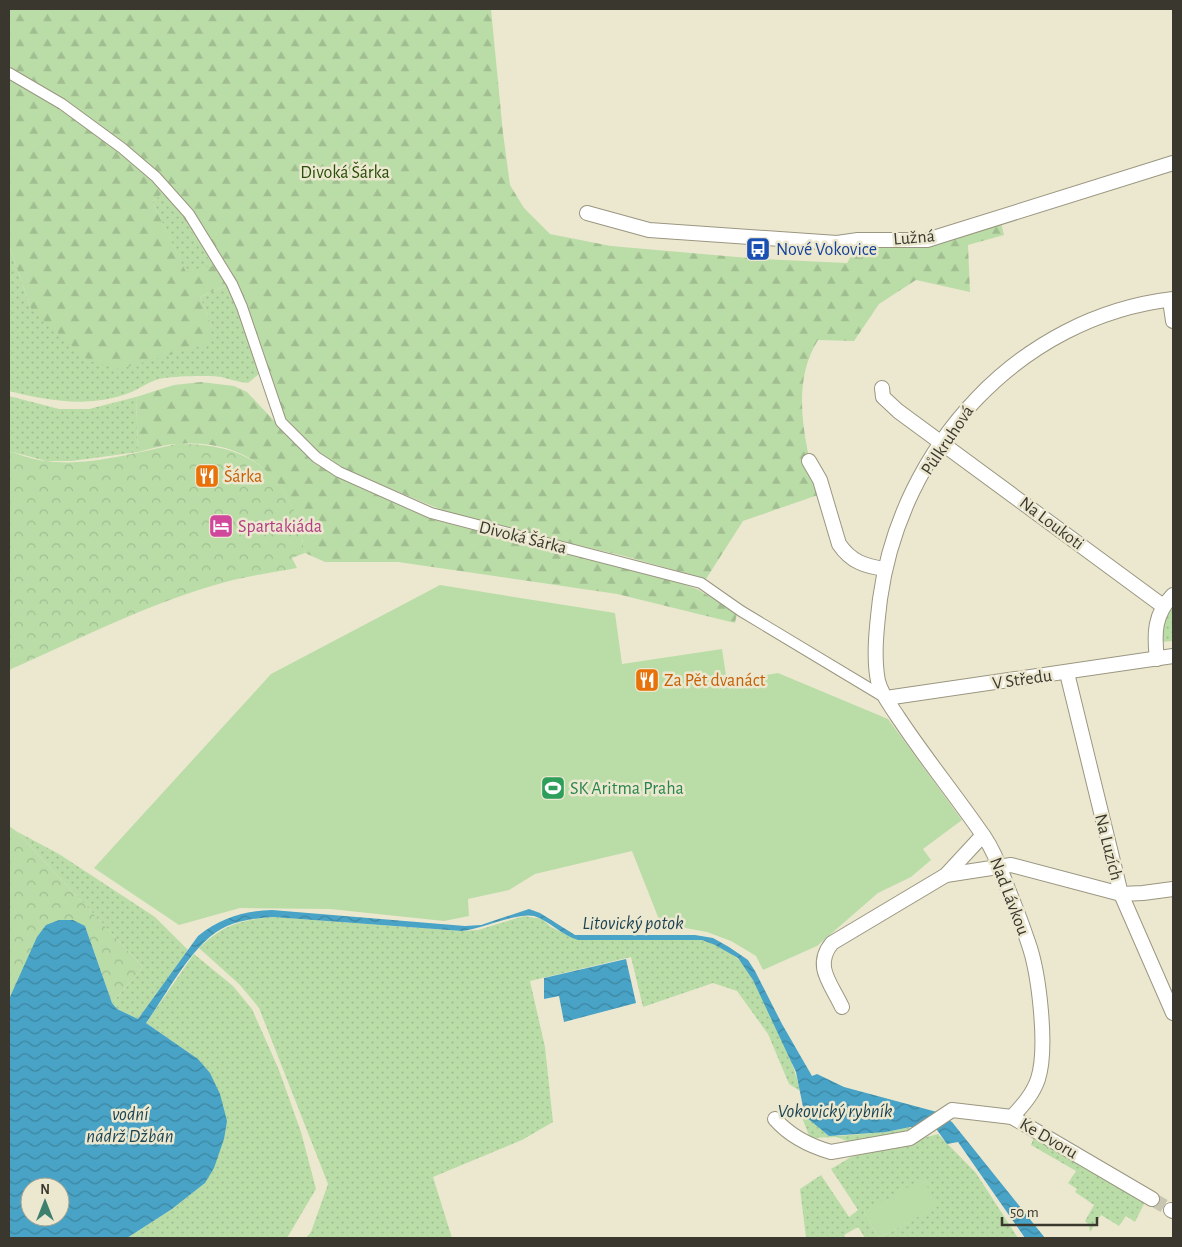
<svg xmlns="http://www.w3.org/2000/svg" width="1182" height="1247" font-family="'Alegreya Sans',sans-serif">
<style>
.grass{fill:url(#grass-dots)}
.forest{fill:url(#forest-firs);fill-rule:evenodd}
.park{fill:url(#park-crowns)}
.garden{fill:#badda8}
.water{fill:url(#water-waves);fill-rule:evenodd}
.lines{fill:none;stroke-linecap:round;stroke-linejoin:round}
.minor-tunnel{stroke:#c8c5b0;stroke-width:14;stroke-dasharray:14 7;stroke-linecap:butt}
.pedestrian-casing{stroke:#9a9680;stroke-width:12}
.minor-casing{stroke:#9a9680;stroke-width:16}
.pedestrian{stroke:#fff;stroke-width:10}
.minor{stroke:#fff;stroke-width:14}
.labels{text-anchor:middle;stroke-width:5;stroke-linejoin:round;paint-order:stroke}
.park-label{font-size:18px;fill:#284e09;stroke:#ece8d0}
.street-label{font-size:18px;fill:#3a382e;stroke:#ece8d0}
.transit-label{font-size:18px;fill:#164399;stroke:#ece8d0;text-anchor:start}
.food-label{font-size:18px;fill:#c56008;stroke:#ece8d0;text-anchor:start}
.hotel-label{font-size:18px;fill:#b23c85;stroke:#ece8d0;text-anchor:start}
.leisure-label{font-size:18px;fill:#27864d;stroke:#ece8d0;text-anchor:start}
.water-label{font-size:19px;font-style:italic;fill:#1d4454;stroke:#ece8d0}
</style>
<defs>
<pattern id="grass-dots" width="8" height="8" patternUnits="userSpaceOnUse" patternTransform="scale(1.25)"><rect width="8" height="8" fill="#badda8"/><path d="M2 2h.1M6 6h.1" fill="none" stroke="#a1be91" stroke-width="1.8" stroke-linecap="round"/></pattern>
<pattern id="forest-firs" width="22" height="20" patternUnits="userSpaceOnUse" patternTransform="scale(1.25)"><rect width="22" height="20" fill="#badda8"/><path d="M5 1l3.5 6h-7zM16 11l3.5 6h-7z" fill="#a1be91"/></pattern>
<pattern id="park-crowns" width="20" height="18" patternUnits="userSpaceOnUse" patternTransform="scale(1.25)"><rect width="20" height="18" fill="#badda8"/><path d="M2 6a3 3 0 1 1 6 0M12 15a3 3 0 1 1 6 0" fill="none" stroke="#a1be91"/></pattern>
<pattern id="water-waves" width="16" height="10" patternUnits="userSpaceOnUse" patternTransform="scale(1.25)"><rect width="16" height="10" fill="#48a3c6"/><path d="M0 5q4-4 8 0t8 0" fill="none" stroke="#3d86a1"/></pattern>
</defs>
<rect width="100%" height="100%" fill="#ece8d0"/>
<g class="grass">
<path d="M 164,193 L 176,206 L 214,266 L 186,273 L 152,201 Z"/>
<path d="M 9,245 L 31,309 L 212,327 L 200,297 L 228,285 L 237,302 L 259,374 L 248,383 C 238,382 230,379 221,377 C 210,375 176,376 164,378 C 150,380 142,388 129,393 C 88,408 50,401 9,391 Z"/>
<path d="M 9,396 L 59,409 L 89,409 L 136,397 L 138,452 L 72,461 L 46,461 L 9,451 Z"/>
<path d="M 1173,599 L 1173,641 L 1161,642 L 1162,620 Z"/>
<path d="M 16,831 L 59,854 L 155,917 L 188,950 L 138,1019 L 117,1009 L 112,1003 L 143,967 Z"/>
<path d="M 524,916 L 542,919 L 551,927 L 578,940 L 702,940 C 714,944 730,950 739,960 C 761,983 794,1060 800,1091 L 789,1084 L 768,1034 L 737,991 L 713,983 L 643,1007 L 631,957 L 530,981 L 545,1047 L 553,1122 L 522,1140 L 433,1177 L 452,1238 L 306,1238 L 311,1232 L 328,1184 L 259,1008 L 240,985 L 199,948 C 223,925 240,920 273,917 L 462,931 L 478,930 Z"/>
<path d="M 194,954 L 233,986 L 252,1009 L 279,1070 L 301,1132 L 316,1189 L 287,1238 L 127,1238 L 172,1209 L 205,1183 L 198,1059 L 146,1023 Z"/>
<path d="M 803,1107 L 810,1112 L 806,1117 L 837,1136 L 886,1132 L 910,1127 L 911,1132 L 849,1142 L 837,1137 L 810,1138 L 799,1110 Z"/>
<path d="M 938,1134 L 976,1173 L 1018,1238 L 879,1238 L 937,1206 L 864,1212 L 879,1238 L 865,1238 L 858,1227 L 844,1235 L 846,1238 L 806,1238 L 800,1189 L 821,1175 L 849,1217 L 858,1210 L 831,1169 L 851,1157 Z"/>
<path d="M 1034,1137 L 1150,1192 L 1135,1222 L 1126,1216 L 1119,1226 L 1101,1215 L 1090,1232 L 1089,1225 L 1085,1221 L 1094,1205 L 1075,1192 L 1077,1189 L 1068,1183 L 1076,1171 L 1031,1145 Z"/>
</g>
<g class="forest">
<path d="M 9,9 L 491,9 L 503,133 L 510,185 L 524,208 L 550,234 L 611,246 L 760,259 L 847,263 L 856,247 L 912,248 L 1001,223 L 1004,235 L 968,245 L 970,292 L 916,280 L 879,304 L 854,341 L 818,340 C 789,386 806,446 818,495 L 743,521 L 706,579 L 624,556 L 461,518 L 336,466 L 313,450 L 287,421 L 228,285 L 200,297 L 212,327 L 208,344 L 120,369 L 89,361 L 31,309 L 9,245 ZM 164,193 L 176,206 L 213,266 L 186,272 L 152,201 Z"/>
<path d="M 201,382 L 234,386 L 247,392 L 303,451 L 341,476 L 434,520 L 646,572 L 697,589 L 737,613 L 735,623 L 617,594 L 398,562 L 325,562 L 305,553 C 302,541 301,527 296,516 C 275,464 235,440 179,444 C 165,444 151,449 138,452 L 136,397 L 174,385 Z"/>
</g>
<g class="park">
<path d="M 177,444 C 235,443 273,461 296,515 C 301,527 302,541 305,553 L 292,558 L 297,568 C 275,572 254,575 233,580 C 155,600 82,638 9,670 L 9,451 C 21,455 34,460 46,461 C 87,467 138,452 177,444 Z"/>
<path d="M 9,826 L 16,831 L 143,967 L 112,1003 L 85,926 L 21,973 L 9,999 Z"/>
</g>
<g class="garden">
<path d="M 440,585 L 615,613 L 622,664 L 722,649 L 727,682 L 778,673 L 888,719 L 962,820 L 923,849 L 931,860 L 911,877 L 878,893 L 817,946 L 763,970 L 756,956 L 731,941 L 707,932 L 680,927 L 662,927 L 632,851 L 535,874 L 509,890 L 468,899 L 469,916 L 444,921 L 330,909 L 240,908 L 179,925 L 94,868 L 271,674 Z"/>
<path d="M 923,1179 L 938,1206 L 879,1238 L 864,1212 Z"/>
</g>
<g class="water">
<path d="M 529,909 L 540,913 L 575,935 L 695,935 L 713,938 L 729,947 L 748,960 L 755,971 L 782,1024 L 812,1076 L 817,1074 L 844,1087 L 937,1112 L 952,1122 L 1045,1238 L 1025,1238 L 958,1142 L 947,1144 L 937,1130 L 910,1127 L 886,1132 L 829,1136 L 806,1117 L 810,1112 L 803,1107 L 796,1072 L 753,980 L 738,958 L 715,945 L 702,940 L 578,940 C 561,935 550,921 534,916 C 517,912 482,929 462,931 L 273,917 C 257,918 242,920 227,926 C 194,940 167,994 146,1023 L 198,1059 L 210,1073 L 220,1094 L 227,1121 L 224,1139 L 214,1168 L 205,1183 L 172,1209 L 127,1238 L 9,1238 L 9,999 L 37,937 L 46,925 L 59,920 L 73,920 L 85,926 L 112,1003 L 117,1009 L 138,1019 L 198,936 C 221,918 243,911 272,910 L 465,926 L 481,925 ZM 30,1187 L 60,1187 L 60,1217 L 30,1217 Z"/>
<path d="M 626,959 L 636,1003 L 564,1022 L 559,996 L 544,999 L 544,978 Z"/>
</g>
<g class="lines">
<path class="minor-tunnel" d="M 1152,1199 L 1171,1210"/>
<defs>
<path id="pedestrian" d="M 9,73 L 62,104 L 122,148 L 156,177 L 189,214 L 232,284 L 242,307 L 281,422 L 316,457 L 339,472 L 431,513 L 701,583 L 741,611 L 884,697"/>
<g id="minor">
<path d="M 587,213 L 649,230 L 837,243 L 858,240 L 927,240 L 1173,163"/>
<path d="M 1170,300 L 1173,321"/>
<path d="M 882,388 L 883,397 L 898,411 L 1163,606"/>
<path d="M 809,461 L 820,480 L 839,544 C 851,562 865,566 885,569"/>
<path d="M 1157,659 C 1154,634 1154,614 1173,595"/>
<path d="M 1067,673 L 1121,894 L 1173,1013"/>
<path d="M 886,698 L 1173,656"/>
<path d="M 946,875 L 1011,865 L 1121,894 L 1143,893 L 1173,889"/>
<path d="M 842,1007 C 831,983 813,966 832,943 L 946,875 L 983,835"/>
<path d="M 1012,1117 C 1023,1105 1033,1094 1038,1079 C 1048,1048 1039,972 1028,942 C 1022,924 1015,906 1008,889 C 1001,871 996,854 985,838 C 957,797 925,758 898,717 C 891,706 881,694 878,681 C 873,655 877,625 880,599 C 901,447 1019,317 1173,299"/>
<path d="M 775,1119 C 789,1135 810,1146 831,1152 L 910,1138 L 952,1110 L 1012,1117 L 1152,1199"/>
<path d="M 1171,1210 L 1173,1211"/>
</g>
</defs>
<use href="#pedestrian" class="pedestrian-casing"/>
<use href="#minor" class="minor-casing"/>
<use href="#pedestrian" class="pedestrian"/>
<use href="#minor" class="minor"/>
</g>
<defs>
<symbol id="bus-square" viewBox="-11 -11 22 22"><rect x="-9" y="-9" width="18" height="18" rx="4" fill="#1a4fb4" stroke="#ece8d0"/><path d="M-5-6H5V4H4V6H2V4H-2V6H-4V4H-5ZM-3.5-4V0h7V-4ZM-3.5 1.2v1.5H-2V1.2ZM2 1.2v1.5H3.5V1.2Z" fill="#fff"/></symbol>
<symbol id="restaurant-square" viewBox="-11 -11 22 22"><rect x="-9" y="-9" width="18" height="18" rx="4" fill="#e8710a" stroke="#ece8d0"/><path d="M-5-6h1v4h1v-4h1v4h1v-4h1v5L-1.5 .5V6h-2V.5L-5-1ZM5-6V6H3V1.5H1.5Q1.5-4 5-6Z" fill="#fff"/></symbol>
<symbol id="hotel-square" viewBox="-11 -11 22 22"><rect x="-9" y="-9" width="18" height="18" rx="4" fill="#d1479c" stroke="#ece8d0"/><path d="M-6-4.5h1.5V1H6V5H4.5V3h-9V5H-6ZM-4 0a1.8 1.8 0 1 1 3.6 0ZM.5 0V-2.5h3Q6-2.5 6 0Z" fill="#fff"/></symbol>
<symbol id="stadium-square" viewBox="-11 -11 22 22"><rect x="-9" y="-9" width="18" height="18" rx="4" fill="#2e9e5b" stroke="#ece8d0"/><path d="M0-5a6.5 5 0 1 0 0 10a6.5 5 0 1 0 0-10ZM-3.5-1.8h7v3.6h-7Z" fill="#fff"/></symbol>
</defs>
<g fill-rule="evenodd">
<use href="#bus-square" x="744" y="235" width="28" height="28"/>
<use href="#restaurant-square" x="193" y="462" width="28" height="28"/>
<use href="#hotel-square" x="207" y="512" width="28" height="28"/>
<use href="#restaurant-square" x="633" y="666" width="28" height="28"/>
<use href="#stadium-square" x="539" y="774" width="28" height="28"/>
</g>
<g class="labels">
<g class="park-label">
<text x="345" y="178">Divoká Šárka</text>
</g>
<g class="street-label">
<text transform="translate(914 237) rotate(-5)" y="6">Lužná</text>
<text transform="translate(947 440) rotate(-56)" y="6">Půlkruhová</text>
<text transform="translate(1052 523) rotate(37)" y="6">Na Loukoti</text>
<text transform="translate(523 537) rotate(14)" y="6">Divoká Šárka</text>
<text transform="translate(1022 679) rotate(-8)" y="6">V Středu</text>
<text transform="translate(1109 847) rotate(76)" y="6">Na Luzích</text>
<text transform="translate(1010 896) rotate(69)" y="6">Nad Lávkou</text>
<text transform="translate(1049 1138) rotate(30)" y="6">Ke Dvoru</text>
</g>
<g class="transit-label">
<text x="776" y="255">Nové Vokovice</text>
</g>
<g class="food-label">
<text x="224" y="482">Šárka</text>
<text x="664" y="686">Za Pět dvanáct</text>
</g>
<g class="hotel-label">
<text x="238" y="532">Spartakiáda</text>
</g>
<g class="leisure-label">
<text x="570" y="794">SK Aritma Praha</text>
</g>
<g class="water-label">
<text x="633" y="929">Litovický potok</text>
<text x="835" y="1117">Vokovický rybník</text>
<text x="130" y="1120">vodní<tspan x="130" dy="22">nádrž Džbán</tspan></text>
</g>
</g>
<rect width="1182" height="1247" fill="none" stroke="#3a382e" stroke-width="20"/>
<g transform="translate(45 1202)"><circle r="24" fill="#ece8d0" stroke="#a5a28f"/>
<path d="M0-4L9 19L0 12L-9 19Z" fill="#3e7f6d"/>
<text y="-8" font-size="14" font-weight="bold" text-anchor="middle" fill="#3a382e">N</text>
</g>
<path d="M1002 1217v8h95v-8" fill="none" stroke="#3a382e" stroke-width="2.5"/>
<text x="1010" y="1217" font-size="15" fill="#3a382e" stroke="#ece8d0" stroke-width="4" paint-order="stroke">50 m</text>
</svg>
